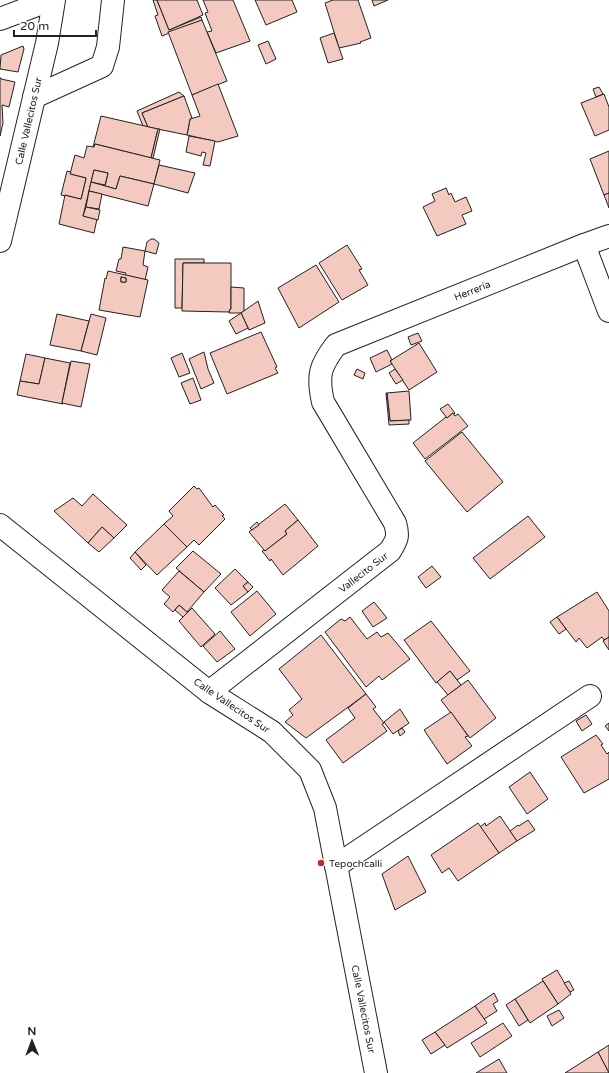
<svg xmlns="http://www.w3.org/2000/svg" width="609" height="1073" font-family="'Varela Round',sans-serif">
<style>
.building{fill:#f3c9c0;stroke:#222;fill-rule:evenodd}
.lines{fill:none;stroke-linecap:round;stroke-linejoin:round}
.minor-casing{stroke:#222;stroke-width:24}
.minor{stroke:#fff;stroke-width:22}
.poi-dot{fill:#c62828;stroke:#fff;stroke-width:1.5}
.labels{text-anchor:middle;stroke-width:3;stroke-linejoin:round;paint-order:stroke}
.street-label{font-size:10px;fill:#222;stroke:#fff}
.poi-label{font-size:10px;fill:#222;stroke:#fff;text-anchor:start}
</style>
<rect width="100%" height="100%" fill="#fff"/>
<g class="building">
<path d="M 153,0 L 157,0 L 169,30 L 201,17 L 202,20 L 162,36 L 155,16 L 158,15 Z"/>
<path d="M 157,0 L 197,0 L 203,15 L 169,30 Z"/>
<path d="M 203,0 L 233,0 L 250,41 L 216,53 L 207,32 L 212,31 L 205,13 L 208,12 Z"/>
<path d="M 255,0 L 292,0 L 297,12 L 266,25 Z"/>
<path d="M 333,0 L 358,0 L 371,38 L 360,42 L 361,43 L 339,48 L 325,3 Z"/>
<path d="M 372,0 L 388,0 L 374,6 Z"/>
<path d="M 202,20 L 227,81 L 192,95 L 168,32 Z"/>
<path d="M 334,33 L 343,59 L 328,63 L 320,38 Z"/>
<path d="M 268,41 L 276,59 L 266,64 L 258,45 Z"/>
<path d="M 23,46 L 24,49 L 18,72 L 0,69 L 1,55 Z"/>
<path d="M 0,78 L 1,78 L 1,79 L 15,82 L 9,107 L 2,105 L 3,123 L 0,136 Z"/>
<path d="M 218,84 L 238,136 L 218,142 L 187,135 L 190,119 L 200,116 L 192,95 Z"/>
<path d="M 599,87 L 603,94 L 596,97 L 593,89 Z"/>
<path d="M 179,92 L 184,96 L 142,113 L 148,127 L 143,126 L 137,111 Z"/>
<path d="M 604,94 L 609,107 L 609,130 L 595,136 L 581,103 Z"/>
<path d="M 184,96 L 192,118 L 190,119 L 187,135 L 148,127 L 142,113 Z"/>
<path d="M 101,116 L 158,129 L 151,158 L 95,144 L 94,147 L 93,147 Z"/>
<path d="M 158,129 L 160,129 L 153,158 L 151,158 Z"/>
<path d="M 189,136 L 215,141 L 210,166 L 203,165 L 206,153 L 202,152 L 201,156 L 186,152 Z"/>
<path d="M 95,144 L 160,160 L 154,184 L 120,176 L 116,189 L 105,186 L 108,173 L 94,170 L 83,216 L 97,219 L 94,233 L 59,224 L 65,195 L 81,199 L 86,178 L 70,174 L 75,155 L 84,158 L 87,146 L 94,147 Z"/>
<path d="M 609,151 L 609,193 L 604,195 L 590,159 Z"/>
<path d="M 159,165 L 195,173 L 188,193 L 154,184 Z"/>
<path d="M 94,170 L 108,173 L 105,185 L 91,182 Z"/>
<path d="M 67,171 L 71,172 L 70,174 L 86,178 L 81,199 L 65,195 L 65,196 L 61,195 Z"/>
<path d="M 120,176 L 154,184 L 148,206 L 89,191 L 91,182 L 116,189 Z"/>
<path d="M 446,188 L 449,195 L 451,193 L 455,202 L 466,197 L 472,211 L 462,215 L 466,224 L 437,236 L 423,207 L 435,201 L 432,194 Z"/>
<path d="M 89,191 L 102,194 L 99,209 L 86,207 Z"/>
<path d="M 609,193 L 609,208 L 604,195 Z"/>
<path d="M 86,207 L 100,210 L 98,220 L 83,216 Z"/>
<path d="M 151,239 L 154,239 L 159,243 L 156,254 L 145,251 L 147,242 Z"/>
<path d="M 347,245 L 362,269 L 359,270 L 368,285 L 342,300 L 319,263 Z"/>
<path d="M 123,247 L 145,251 L 143,265 L 148,267 L 145,280 L 125,275 L 126,273 L 116,271 L 119,259 L 121,259 Z"/>
<path d="M 175,259 L 204,259 L 204,263 L 183,263 L 182,308 L 175,308 Z"/>
<path d="M 183,263 L 231,263 L 231,309 L 230,309 L 229,312 L 182,311 Z"/>
<path d="M 316,265 L 339,302 L 299,328 L 278,288 Z"/>
<path d="M 108,271 L 148,280 L 140,317 L 99,310 L 105,278 L 106,279 ZM 121,277 L 126,278 L 126,282 L 121,282 Z"/>
<path d="M 121,277 L 126,278 L 126,282 L 121,282 Z"/>
<path d="M 231,287 L 244,288 L 244,311 L 241,313 L 229,313 L 230,309 L 231,309 Z"/>
<path d="M 258,301 L 265,323 L 249,330 L 241,313 Z"/>
<path d="M 241,313 L 248,328 L 236,334 L 229,321 Z"/>
<path d="M 57,314 L 89,321 L 81,351 L 50,345 Z"/>
<path d="M 91,314 L 106,318 L 97,355 L 81,351 Z"/>
<path d="M 261,332 L 277,367 L 275,368 L 278,373 L 227,394 L 210,353 Z"/>
<path d="M 418,333 L 422,341 L 411,345 L 408,337 Z"/>
<path d="M 419,343 L 437,372 L 409,390 L 390,361 Z"/>
<path d="M 387,350 L 392,360 L 390,361 L 392,364 L 376,372 L 370,358 Z"/>
<path d="M 204,352 L 208,369 L 214,383 L 201,389 L 189,359 Z"/>
<path d="M 182,353 L 190,373 L 179,377 L 171,358 Z"/>
<path d="M 26,354 L 45,358 L 39,384 L 20,381 Z"/>
<path d="M 45,358 L 70,363 L 62,403 L 63,404 L 17,395 L 20,381 L 39,384 Z"/>
<path d="M 71,361 L 90,364 L 81,407 L 62,403 Z"/>
<path d="M 357,369 L 365,373 L 363,379 L 354,375 Z"/>
<path d="M 395,369 L 403,380 L 396,384 L 389,373 Z"/>
<path d="M 193,378 L 201,400 L 190,404 L 181,383 Z"/>
<path d="M 409,391 L 411,420 L 390,421 L 387,393 Z"/>
<path d="M 386,393 L 387,393 L 390,421 L 409,420 L 409,424 L 389,425 Z"/>
<path d="M 448,404 L 455,413 L 454,414 L 453,413 L 447,418 L 440,409 Z"/>
<path d="M 453,413 L 455,416 L 458,414 L 468,426 L 425,459 L 413,443 L 446,417 L 447,418 Z"/>
<path d="M 462,432 L 503,482 L 467,512 L 425,461 Z"/>
<path d="M 194,486 L 197,489 L 199,488 L 213,507 L 215,505 L 224,515 L 222,516 L 225,519 L 199,545 L 194,540 L 187,547 L 164,524 L 173,516 L 169,511 Z"/>
<path d="M 93,494 L 127,525 L 114,538 L 102,527 L 88,543 L 54,511 L 73,498 L 82,506 Z"/>
<path d="M 285,504 L 298,520 L 285,531 L 287,534 L 265,551 L 249,532 Z"/>
<path d="M 528,516 L 545,537 L 490,579 L 473,558 Z"/>
<path d="M 298,520 L 318,546 L 283,575 L 271,559 L 270,561 L 262,551 L 264,550 L 265,551 L 287,534 L 285,531 Z"/>
<path d="M 257,522 L 259,525 L 252,530 L 250,528 Z"/>
<path d="M 164,524 L 187,547 L 157,575 L 135,552 Z"/>
<path d="M 102,527 L 114,538 L 99,552 L 88,543 Z"/>
<path d="M 193,551 L 221,574 L 204,592 L 176,568 Z"/>
<path d="M 135,552 L 146,565 L 141,570 L 130,558 Z"/>
<path d="M 432,566 L 441,577 L 426,588 L 418,577 Z"/>
<path d="M 235,569 L 248,582 L 243,586 L 248,592 L 231,605 L 215,588 Z"/>
<path d="M 179,571 L 204,592 L 187,612 L 179,605 L 173,612 L 164,604 L 170,597 L 162,590 Z"/>
<path d="M 248,582 L 253,587 L 248,592 L 243,586 Z"/>
<path d="M 257,591 L 276,614 L 250,636 L 231,612 Z"/>
<path d="M 597,592 L 609,611 L 609,637 L 604,640 L 602,637 L 587,648 L 579,638 L 576,642 L 557,617 Z"/>
<path d="M 374,602 L 387,618 L 373,627 L 362,611 Z"/>
<path d="M 179,605 L 188,613 L 183,617 L 175,610 Z"/>
<path d="M 192,608 L 215,634 L 201,647 L 179,621 Z"/>
<path d="M 350,617 L 367,639 L 377,632 L 381,637 L 388,633 L 410,659 L 382,680 L 379,676 L 366,687 L 325,632 L 341,619 L 345,621 Z"/>
<path d="M 557,617 L 566,629 L 559,634 L 550,622 Z"/>
<path d="M 431,621 L 470,671 L 457,680 L 450,671 L 436,683 L 404,640 Z"/>
<path d="M 220,631 L 235,649 L 217,662 L 203,646 Z"/>
<path d="M 321,635 L 366,694 L 306,738 L 285,722 L 293,715 L 289,710 L 302,699 L 279,669 Z"/>
<path d="M 609,637 L 609,650 L 603,641 Z"/>
<path d="M 450,671 L 461,685 L 448,695 L 437,682 Z"/>
<path d="M 468,680 L 496,718 L 470,738 L 441,700 Z"/>
<path d="M 366,694 L 376,707 L 373,709 L 384,723 L 382,724 L 387,731 L 343,763 L 326,740 L 355,718 L 348,708 Z"/>
<path d="M 400,709 L 409,723 L 393,734 L 384,722 Z"/>
<path d="M 451,712 L 468,736 L 465,737 L 472,746 L 447,764 L 424,730 Z"/>
<path d="M 586,715 L 592,724 L 582,731 L 576,721 Z"/>
<path d="M 609,723 L 609,731 L 605,726 Z"/>
<path d="M 402,728 L 405,732 L 400,736 L 398,731 Z"/>
<path d="M 596,735 L 603,744 L 601,745 L 607,754 L 609,752 L 609,779 L 584,793 L 561,757 Z"/>
<path d="M 530,772 L 548,799 L 527,814 L 509,787 Z"/>
<path d="M 500,816 L 517,841 L 499,853 L 480,827 L 485,823 L 486,826 Z"/>
<path d="M 528,820 L 535,830 L 517,841 L 510,831 L 518,825 L 519,826 Z"/>
<path d="M 478,823 L 499,853 L 458,881 L 449,868 L 442,873 L 431,855 Z"/>
<path d="M 408,856 L 426,892 L 395,910 L 382,874 Z"/>
<path d="M 557,970 L 571,994 L 558,1004 L 542,979 Z"/>
<path d="M 543,981 L 558,1004 L 530,1023 L 515,999 Z"/>
<path d="M 569,981 L 574,990 L 570,992 L 564,983 Z"/>
<path d="M 494,993 L 498,1001 L 493,1004 L 497,1011 L 484,1019 L 475,1006 Z"/>
<path d="M 515,999 L 528,1020 L 519,1026 L 506,1005 Z"/>
<path d="M 475,1006 L 487,1023 L 447,1048 L 435,1032 Z"/>
<path d="M 559,1010 L 564,1018 L 552,1026 L 547,1016 Z"/>
<path d="M 503,1023 L 512,1036 L 480,1057 L 471,1043 Z"/>
<path d="M 435,1032 L 445,1045 L 431,1054 L 422,1040 Z"/>
<path d="M 609,1045 L 609,1073 L 598,1052 Z"/>
<path d="M 598,1052 L 609,1073 L 565,1073 Z"/>
<path d="M 499,1059 L 507,1073 L 476,1073 Z"/>
</g>
<g class="lines">
<defs>
<g id="minor">
<path d="M 0,19 L 50,0"/>
<path d="M 34,97 L 102,66 L 108,47 L 113,0"/>
<path d="M 0,241 L 47,43 L 54,0"/>
<path d="M 584,245 L 609,311"/>
<path d="M 0,525 L 209,692 L 272,732 L 310,770 L 325,808 L 376,1073"/>
<path d="M 209,692 L 390,551 C 397,540 399,536 395,523 L 323,402 C 317,375 320,366 336,345 L 584,245 L 609,236"/>
<path d="M 336,866 L 590,696"/>
</g>
</defs>
<use href="#minor" class="minor-casing"/>
<use href="#minor" class="minor"/>
</g>
<circle class="poi-dot" cx="321" cy="863" r="4"/>
<g class="labels">
<g class="street-label">
<text transform="translate(28 121) rotate(-77)" y="4">Calle Vallecitos Sur</text>
<text transform="translate(472 290) rotate(-22)" y="4">Herrería</text>
<text transform="translate(363 572) rotate(-38)" y="4">Vallecito Sur</text>
<text transform="translate(232 705) rotate(34)" y="4">Calle Vallecitos Sur</text>
<text transform="translate(364 1009) rotate(79)" y="4">Calle Vallecitos Sur</text>
</g>
<g class="poi-label">
<text x="329" y="867">Tepochcalli</text>
</g>
</g>
<g transform="translate(32 1041) rotate(359)" stroke="#ffffff" stroke-width="3" paint-order="stroke">
<path d="M0-3L7 15L0 10L-7 15Z" fill="#222222"/>
<text y="-6" font-size="11" font-weight="bold" text-anchor="middle" fill="#222222">N</text>
</g>
<path d="M14 30v6h82v-6" fill="none" stroke="#222222" stroke-width="2"/>
<text x="20" y="30" font-size="12" fill="#222222" stroke="#ffffff" stroke-width="3" paint-order="stroke">20 m</text>
</svg>
